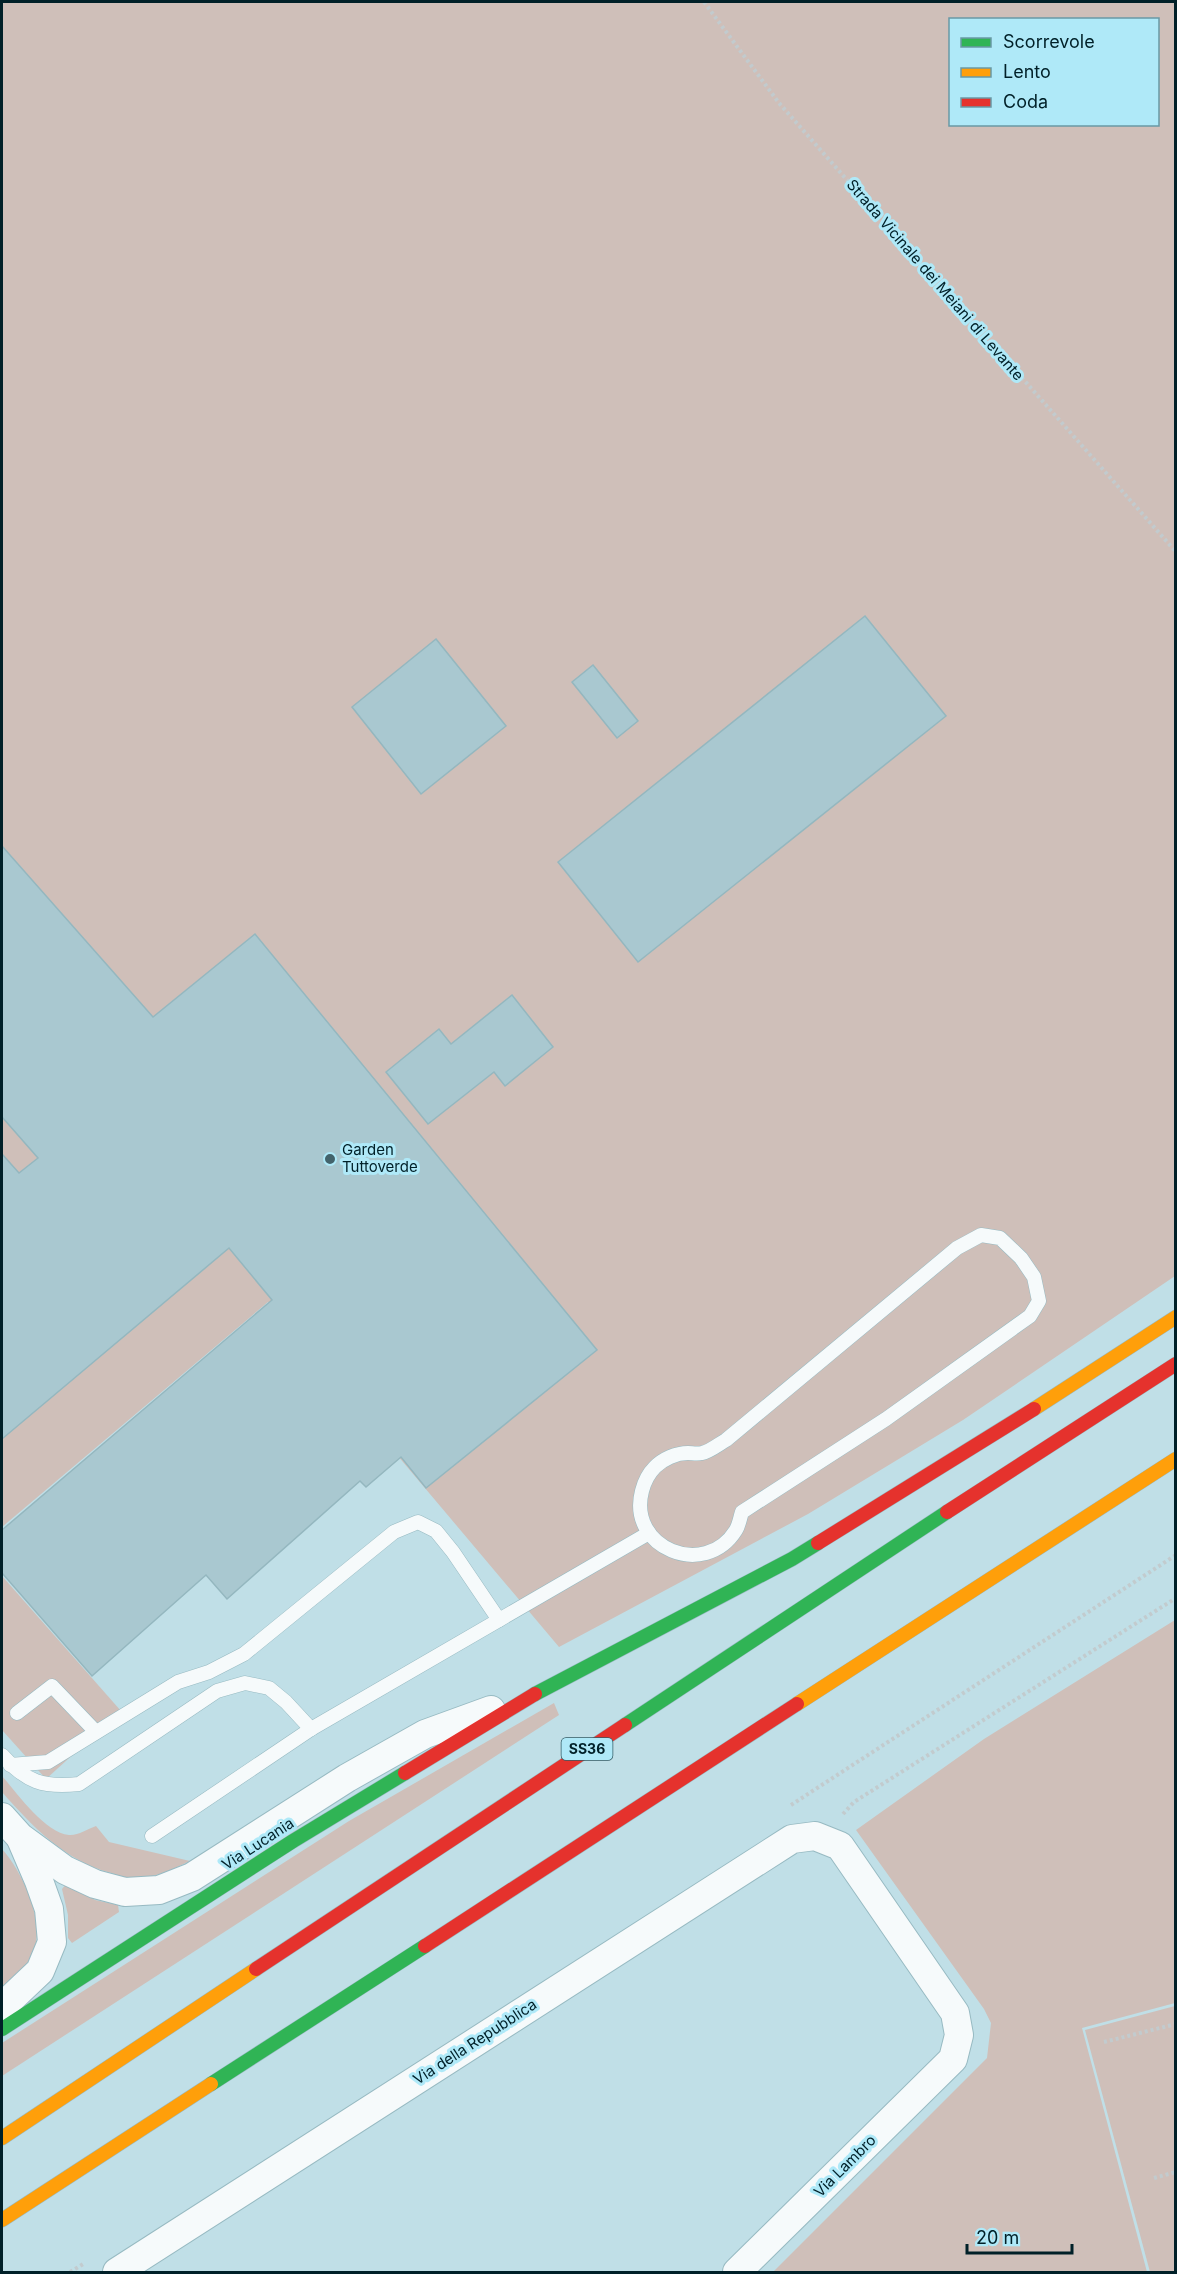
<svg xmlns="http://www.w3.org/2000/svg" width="1177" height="2274" font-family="Inter,sans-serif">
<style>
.green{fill:#cfbfb9;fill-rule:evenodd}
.building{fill:#a9c8d0;stroke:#94b7bf;stroke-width:1.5}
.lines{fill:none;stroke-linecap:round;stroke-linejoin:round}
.lane-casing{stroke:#97bac2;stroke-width:15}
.street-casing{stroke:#97bac2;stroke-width:30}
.fast-casing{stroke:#97bac2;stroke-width:15}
.slow-casing{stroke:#97bac2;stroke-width:15}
.jam-casing{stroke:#97bac2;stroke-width:15}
.path{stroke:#c2cbce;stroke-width:4;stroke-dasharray:3 3;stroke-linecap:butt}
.lane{stroke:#f6fafb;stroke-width:14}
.street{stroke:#f6fafb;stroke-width:28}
.fast{stroke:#30b455;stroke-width:14}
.slow{stroke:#ff9f0a;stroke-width:14}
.jam{stroke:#e5322d;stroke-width:14}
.poi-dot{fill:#43636b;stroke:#afe9f8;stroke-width:2}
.labels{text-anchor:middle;stroke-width:6;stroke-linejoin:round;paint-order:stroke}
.shield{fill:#afe9f8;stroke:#345c66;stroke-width:1.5}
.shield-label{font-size:14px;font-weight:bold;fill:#002028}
.street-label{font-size:15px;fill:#002028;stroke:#afe9f8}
.poi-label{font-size:15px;fill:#002028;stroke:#afe9f8;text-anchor:start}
</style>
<rect width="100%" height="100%" fill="#c0dfe7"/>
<g class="green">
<path d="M 2,2 L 1175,2 L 1175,1276 L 963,1420 L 808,1514 L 559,1647 L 268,1302 L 2,1527 ZM 950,20 L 1158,20 L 1158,124 L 950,124 Z"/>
<path d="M 2,1576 L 121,1711 L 46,1779 L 2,1730 Z"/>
<path d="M 1175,1620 L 1175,2003 L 1082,2028 L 1147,2272 L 773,2272 L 987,2058 L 991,2023 L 984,2009 L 856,1830 L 984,1739 Z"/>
<path d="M 554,1703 L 559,1715 L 2,2076 L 2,2043 L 349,1821 Z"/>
<path d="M 2,1776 C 17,1793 45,1833 69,1835 C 77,1836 88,1829 96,1826 L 109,1842 L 190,1861 C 171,1870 154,1878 133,1879 C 126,1879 118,1875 111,1873 C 65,1861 32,1826 2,1792 Z"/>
<path d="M 2,1849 C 21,1870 44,1918 35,1947 C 29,1966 15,1978 2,1991 Z"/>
<path d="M 67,1883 L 95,1900 L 118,1905 L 119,1912 L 72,1943 L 68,1938 L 68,1915 L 62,1889 Z"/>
<path d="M 1175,2006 L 1175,2272 L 1150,2272 L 1085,2030 Z"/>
</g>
<g class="building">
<path d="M 865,616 L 946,716 L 638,962 L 558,862 Z"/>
<path d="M 436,639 L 506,726 L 421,794 L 352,707 Z"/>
<path d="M 593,665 L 638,721 L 617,738 L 572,682 Z"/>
<path d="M 2,846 L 153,1017 L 255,934 L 597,1350 L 426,1488 L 401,1457 L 366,1487 L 360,1481 L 227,1599 L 206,1575 L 92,1676 L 2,1573 L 2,1530 L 272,1300 L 229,1248 L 2,1439 L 2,1154 L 19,1173 L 38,1158 L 2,1117 Z"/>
<path d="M 512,995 L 553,1047 L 505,1086 L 494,1072 L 428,1124 L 386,1072 L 439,1029 L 451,1044 Z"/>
</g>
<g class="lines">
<defs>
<g id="lane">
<path d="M 981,1235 L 1000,1238 L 1021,1258 L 1034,1277 L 1039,1301 L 1030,1316 L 886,1419 L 742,1512 C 740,1518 739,1525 736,1530 C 705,1580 627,1548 642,1491 C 644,1483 648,1474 655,1467 C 663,1459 676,1453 688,1453 C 692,1453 697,1454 702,1453 C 709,1452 719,1444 726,1440 L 957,1248 Z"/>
<path d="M 17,1713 L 52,1686 L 96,1732"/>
<path d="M 2,1755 C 26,1782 43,1788 79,1784 L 217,1691 L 245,1683 L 269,1688 L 286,1702 L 311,1729"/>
<path d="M 10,1765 L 48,1762 L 178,1682 L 209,1672 L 244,1654 L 394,1532 L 418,1522 L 436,1531 L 453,1552 L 499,1620"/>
<path d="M 152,1836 L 311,1729 L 649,1533"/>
</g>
<g id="street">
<path d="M 2,1817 L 20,1837 L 65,1870 L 95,1884 L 125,1892 L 159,1890 L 192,1877 L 347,1778 L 425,1734 L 491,1710"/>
<path d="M 2,2007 L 40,1971 L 52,1942 L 49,1909 L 39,1881 L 21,1839"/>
<path d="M 117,2272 L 792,1839 L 815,1836 L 840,1846 L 955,2013 L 959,2035 L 953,2059 L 737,2272"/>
</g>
<g id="fast">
<path d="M 535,1694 L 792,1559 L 818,1543"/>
<path d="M 625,1725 L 947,1512"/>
<path d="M 2,2029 L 293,1841 L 405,1773"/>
<path d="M 211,2084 L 425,1946"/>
</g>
<g id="slow">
<path d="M 1034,1409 L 1176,1317"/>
<path d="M 797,1704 L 1176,1459"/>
<path d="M 2,2138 L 256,1969"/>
<path d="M 2,2220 L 211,2084"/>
</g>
<g id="jam">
<path d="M 947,1512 L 1176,1364"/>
<path d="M 818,1543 L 1034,1409"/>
<path d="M 405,1773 L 535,1694"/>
<path d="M 425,1946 L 797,1704"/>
<path d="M 256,1969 L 625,1725"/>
</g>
</defs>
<use href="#lane" class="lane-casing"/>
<use href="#street" class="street-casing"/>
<use href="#fast" class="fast-casing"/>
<use href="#slow" class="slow-casing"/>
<use href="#jam" class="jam-casing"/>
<g class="path">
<path d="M 704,2 L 779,103 L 1176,552"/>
<path d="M 791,1805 L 1176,1555"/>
<path d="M 843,1814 L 854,1802 L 1176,1598"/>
<path d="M 1104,2042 L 1176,2024"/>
<path d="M 1154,2178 L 1176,2172"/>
<path d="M 70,2272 L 85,2263"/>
</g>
<use href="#lane" class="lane"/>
<use href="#street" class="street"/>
<use href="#fast" class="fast"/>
<use href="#slow" class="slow"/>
<use href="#jam" class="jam"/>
</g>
<circle class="poi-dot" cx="330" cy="1159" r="6"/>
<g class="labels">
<rect class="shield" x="561.5" y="1738" width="51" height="22" rx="4.5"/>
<g class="shield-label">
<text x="587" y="1754">SS36</text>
</g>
<g class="street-label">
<text transform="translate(935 280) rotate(49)" y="5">Strada Vicinale dei Meiani di Levante</text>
<text transform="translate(258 1844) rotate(-33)" y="5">Via Lucania</text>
<text transform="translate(475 2042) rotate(-33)" y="5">Via della Repubblica</text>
<text transform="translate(845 2166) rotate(-45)" y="5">Via Lambro</text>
</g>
<g class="poi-label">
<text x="342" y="1155">Garden<tspan x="342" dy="17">Tuttoverde</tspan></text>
</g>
</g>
<rect width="1177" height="2274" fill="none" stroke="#002028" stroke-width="6"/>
<rect x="949" y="18" width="210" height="108" fill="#afe9f8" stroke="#6999a5" stroke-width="1.5"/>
<rect x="961" y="38" width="30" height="9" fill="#30b455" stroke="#6999a5" stroke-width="1.5"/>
<text x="1003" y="48" font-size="18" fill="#002028">Scorrevole</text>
<rect x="961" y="68" width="30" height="9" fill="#ff9f0a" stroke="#6999a5" stroke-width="1.5"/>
<text x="1003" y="78" font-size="18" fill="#002028">Lento</text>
<rect x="961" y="98" width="30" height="9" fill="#e5322d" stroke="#6999a5" stroke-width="1.5"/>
<text x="1003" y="108" font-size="18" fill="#002028">Coda</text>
<path d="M967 2244v9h105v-9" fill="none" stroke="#002028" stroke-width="3"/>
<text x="976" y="2244" font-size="18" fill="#002028" stroke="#afe9f8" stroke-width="4.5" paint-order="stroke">20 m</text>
</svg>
